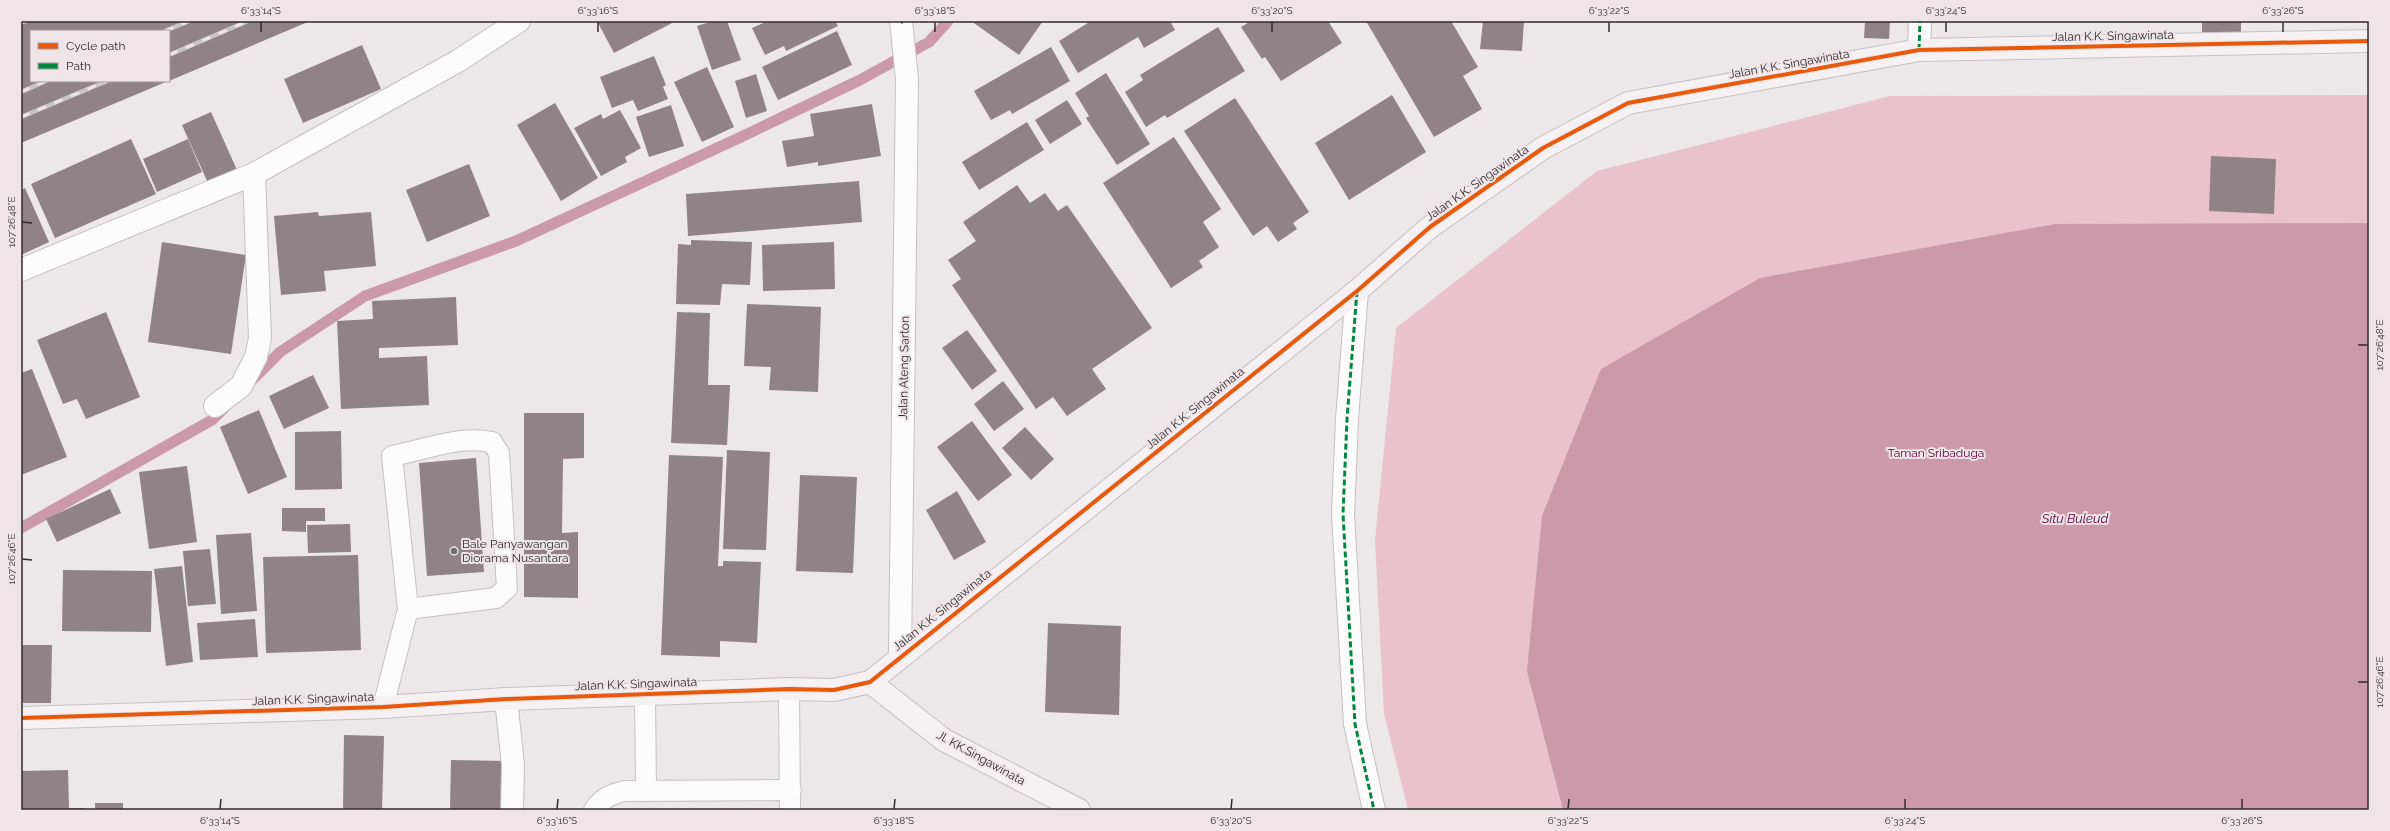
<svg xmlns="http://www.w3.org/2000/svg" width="2390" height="831" font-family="Raleway,sans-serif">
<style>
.green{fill:#e9c2ce}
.water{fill:#cb99aa}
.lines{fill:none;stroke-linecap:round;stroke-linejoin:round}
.stream{stroke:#cb99aa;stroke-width:11}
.building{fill:#918288}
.lane-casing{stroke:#c5c0c2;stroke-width:22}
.street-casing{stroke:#c5c0c2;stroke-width:24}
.secondary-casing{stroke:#c5c0c2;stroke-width:24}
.lane{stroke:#fcfbfc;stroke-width:20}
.street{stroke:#fcfbfc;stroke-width:22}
.secondary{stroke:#f5f1f2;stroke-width:22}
.rail-casing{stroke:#c7c6c6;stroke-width:4.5}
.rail{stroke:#efe4e7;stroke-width:3;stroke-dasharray:9;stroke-linecap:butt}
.quiet{stroke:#00873e;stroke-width:3;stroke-dasharray:6 3;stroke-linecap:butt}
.cycleway-casing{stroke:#efe4e7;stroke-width:6}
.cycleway{stroke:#e8590c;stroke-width:4}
.ticks{fill:none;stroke:#302c2d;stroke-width:1.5}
.poi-dot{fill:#726d6e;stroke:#efe4e7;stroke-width:1.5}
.labels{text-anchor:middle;stroke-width:4;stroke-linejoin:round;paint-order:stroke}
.street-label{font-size:12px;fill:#302c2d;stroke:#efe4e7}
.park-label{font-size:12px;fill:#5a022e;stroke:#efe4e7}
.poi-label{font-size:12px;fill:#302c2d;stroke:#efe4e7;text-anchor:start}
.water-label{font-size:13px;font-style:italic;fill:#56002b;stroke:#efe4e7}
.neatline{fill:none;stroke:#302c2d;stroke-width:1.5}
.ticks-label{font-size:10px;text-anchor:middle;fill:#302c2d}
</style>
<rect width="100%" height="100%" fill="#ece7e8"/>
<path class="green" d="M 2369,95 L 2369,810 L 1408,810 L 1384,714 L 1375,540 L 1396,328 L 1597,171 L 1890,96 Z"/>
<path class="water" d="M 2369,223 L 2369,810 L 1563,810 L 1527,671 L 1542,516 L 1601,369 L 1760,278 L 2055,224 Z"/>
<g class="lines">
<g class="stream">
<path d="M 251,381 L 280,352 L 365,296 L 516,241 L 741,137 L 860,80 L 929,42 L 948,21"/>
<path d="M 21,528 L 212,420 L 226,406"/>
</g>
</g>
<g class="building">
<path d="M 31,21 L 310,21 L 169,81 L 169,31 L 31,31 L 31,81 L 168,81 L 21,143 L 21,25 Z"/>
<path d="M 597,21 L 676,21 L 614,53 Z"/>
<path d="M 713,21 L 727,21 L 741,60 L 712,70 L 697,26 Z"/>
<path d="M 768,21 L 835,21 L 838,26 L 786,51 L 784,46 L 765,55 L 752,28 Z"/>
<path d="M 971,21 L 1043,21 L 1019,55 Z"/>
<path d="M 1091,21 L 1170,21 L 1175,30 L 1144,48 L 1138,37 L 1078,73 L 1059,41 Z"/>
<path d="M 1251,21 L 1328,21 L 1342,43 L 1281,81 L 1265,57 L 1262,59 L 1241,27 Z"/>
<path d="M 1366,21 L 1451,21 L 1478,67 L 1463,76 L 1482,109 L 1434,137 Z"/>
<path d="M 1483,21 L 1524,21 L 1522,51 L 1480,49 Z"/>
<path d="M 1865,21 L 1890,21 L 1889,39 L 1864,38 Z"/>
<path d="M 2202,21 L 2241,21 L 2241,34 L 2202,32 Z"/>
<path d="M 1218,27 L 1245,71 L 1167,118 L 1165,115 L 1146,127 L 1125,92 L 1143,80 L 1140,75 Z"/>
<path d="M 837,31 L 852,65 L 778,100 L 762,67 Z"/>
<path d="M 362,45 L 381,89 L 303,123 L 284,79 Z"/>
<path d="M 1051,47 L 1070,81 L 1012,114 L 1010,110 L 991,120 L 974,91 Z"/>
<path d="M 654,56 L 666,85 L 663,87 L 668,99 L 638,111 L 633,100 L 612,108 L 600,77 Z"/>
<path d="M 707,67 L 734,127 L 702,142 L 674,82 Z"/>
<path d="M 1106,73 L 1150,144 L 1117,165 L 1086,118 L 1089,116 L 1075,93 Z"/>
<path d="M 756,74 L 767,111 L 746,118 L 735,81 Z"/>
<path d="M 1392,95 L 1426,152 L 1349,200 L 1315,143 Z"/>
<path d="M 1235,98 L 1309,212 L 1293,223 L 1297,229 L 1278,242 L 1267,226 L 1253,236 L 1184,131 Z"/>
<path d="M 1067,100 L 1082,124 L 1050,144 L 1035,120 Z"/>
<path d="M 555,103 L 598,178 L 561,201 L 517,125 Z"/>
<path d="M 872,104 L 881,156 L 818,166 L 818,162 L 787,167 L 782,141 L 814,136 L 810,114 Z"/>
<path d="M 671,105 L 684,146 L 649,157 L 636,117 Z"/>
<path d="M 620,110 L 641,148 L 625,157 L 627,162 L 601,176 L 574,128 L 601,114 L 603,119 Z"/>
<path d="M 211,112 L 237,170 L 208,183 L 182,125 Z"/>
<path d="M 1027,122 L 1044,150 L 979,190 L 962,162 Z"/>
<path d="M 1174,137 L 1221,209 L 1203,222 L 1219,247 L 1199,261 L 1203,267 L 1171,288 L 1103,183 Z"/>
<path d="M 131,139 L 156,194 L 55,238 L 31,184 Z"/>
<path d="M 188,139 L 202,172 L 157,192 L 143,159 Z"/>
<path d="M 2211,156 L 2276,159 L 2274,214 L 2209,211 Z"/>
<path d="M 469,164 L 490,216 L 427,242 L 406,190 Z"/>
<path d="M 859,181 L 862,222 L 688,236 L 686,194 Z"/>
<path d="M 1017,185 L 1030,203 L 1045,193 L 1058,211 L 1067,205 L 1152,328 L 1092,369 L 1106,389 L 1067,416 L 1053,397 L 1036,409 L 952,285 L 961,279 L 948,260 L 976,241 L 963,222 Z"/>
<path d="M 25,188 L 49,242 L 21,255 L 21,190 Z"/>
<path d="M 318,212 L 319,216 L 371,212 L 376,266 L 324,271 L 326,291 L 281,295 L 274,216 Z"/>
<path d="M 691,240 L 752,242 L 750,285 L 722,284 L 720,305 L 676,304 L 678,244 L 691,245 Z"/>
<path d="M 162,242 L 246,255 L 231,354 L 148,342 Z"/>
<path d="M 834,242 L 835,289 L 763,291 L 762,245 Z"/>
<path d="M 456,297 L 458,345 L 379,348 L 379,358 L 427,356 L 429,405 L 341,409 L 337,321 L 373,319 L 372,301 Z"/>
<path d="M 747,304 L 821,307 L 818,392 L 769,390 L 771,367 L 744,366 Z"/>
<path d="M 106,312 L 140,397 L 86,419 L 77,399 L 63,404 L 37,340 Z"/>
<path d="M 677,312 L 710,313 L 708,385 L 730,385 L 727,445 L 671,443 Z"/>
<path d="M 967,330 L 997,371 L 972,390 L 942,348 Z"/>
<path d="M 32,369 L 67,457 L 21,475 L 21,373 Z"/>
<path d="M 313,375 L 329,408 L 284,429 L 269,396 Z"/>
<path d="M 1003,381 L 1024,409 L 994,431 L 974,404 Z"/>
<path d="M 259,410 L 287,477 L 248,494 L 220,427 Z"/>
<path d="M 524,413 L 584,413 L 584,458 L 563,459 L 562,533 L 578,532 L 578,598 L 524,597 Z"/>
<path d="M 972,421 L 1012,475 L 978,501 L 937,447 Z"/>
<path d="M 1025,427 L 1054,459 L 1031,480 L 1002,448 Z"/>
<path d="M 341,431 L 342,489 L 295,490 L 295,432 Z"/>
<path d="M 727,450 L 770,452 L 766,550 L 723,549 Z"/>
<path d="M 669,455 L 723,457 L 718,566 L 723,566 L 723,561 L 761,562 L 757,643 L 720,641 L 720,657 L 661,655 Z"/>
<path d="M 476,458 L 484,572 L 427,576 L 419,463 Z"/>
<path d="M 187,466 L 197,542 L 149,549 L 139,472 Z"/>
<path d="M 800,475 L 857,477 L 853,573 L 796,571 Z"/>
<path d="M 110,489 L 121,513 L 57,542 L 46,519 Z"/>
<path d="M 957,491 L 986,542 L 954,560 L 926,510 Z"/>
<path d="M 282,508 L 325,508 L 325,521 L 306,521 L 306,532 L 282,531 Z"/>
<path d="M 350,524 L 351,552 L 308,553 L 307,525 Z"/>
<path d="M 251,533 L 257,611 L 221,614 L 216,535 Z"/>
<path d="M 210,549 L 216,604 L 188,606 L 183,551 Z"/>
<path d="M 358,555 L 361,650 L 266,653 L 263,557 Z"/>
<path d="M 182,566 L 193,662 L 166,666 L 154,569 Z"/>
<path d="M 63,570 L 152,571 L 151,632 L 62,631 Z"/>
<path d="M 255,619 L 258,657 L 200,660 L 197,623 Z"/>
<path d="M 1048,623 L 1121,626 L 1119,715 L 1045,712 Z"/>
<path d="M 21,645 L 52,645 L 51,703 L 21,703 Z"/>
<path d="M 344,735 L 384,736 L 382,810 L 343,810 Z"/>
<path d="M 451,760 L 505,761 L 504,810 L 450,810 Z"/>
<path d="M 68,770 L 69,808 L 85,808 L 85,810 L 21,810 L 21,771 Z"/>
<rect x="95" y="803" width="28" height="7"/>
</g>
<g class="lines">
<defs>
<g id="lane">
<path d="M 789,689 L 790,810"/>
<path d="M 645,694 L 646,791"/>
<path d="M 383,707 L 408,609 L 392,456 C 424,450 460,435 492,442 L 499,453 L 507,588 L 496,598 L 408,609"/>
<path d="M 594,810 C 602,798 611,794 625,791 L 791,790"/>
</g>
<g id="street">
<path d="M 1919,50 L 1920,21"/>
<path d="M 21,270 L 254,174 L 458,61 L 519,21"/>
<path d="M 1357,291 L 1347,419 L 1343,514 L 1355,724 L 1374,810"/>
<path d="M 215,406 L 241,386 L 256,357 L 260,338 L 254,174"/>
<path d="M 900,656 L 907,79 L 901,21"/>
<path d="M 506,699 L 513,765 L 512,810"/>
</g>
<g id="secondary">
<path d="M 870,682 L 944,740 L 1079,810"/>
<path d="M 21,718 L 383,707 L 506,699 L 789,689 L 834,690 L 870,682 L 1357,291 L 1430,227 L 1543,148 L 1628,103 L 1919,50 L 2369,41"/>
</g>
</defs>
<use href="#lane" class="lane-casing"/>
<use href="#street" class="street-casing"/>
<use href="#secondary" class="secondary-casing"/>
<use href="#lane" class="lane"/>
<use href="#street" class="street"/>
<use href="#secondary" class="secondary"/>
<defs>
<g id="rail">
<path d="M 165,31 L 189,21"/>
<path d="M 169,55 L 248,21"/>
<path d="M 21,92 L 46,81"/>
<path d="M 21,117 L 107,81"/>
</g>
</defs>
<use href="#rail" class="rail-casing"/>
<use href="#rail" class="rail"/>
<g class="quiet">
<path d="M 901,23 L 903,21"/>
<path d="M 1919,50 L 1920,21"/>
<path d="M 1357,291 L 1347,419 L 1343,514 L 1355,724 L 1374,810"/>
</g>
<defs>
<path id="cycleway" d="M 21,718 L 383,707 L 506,699 L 789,689 L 834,690 L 870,682 L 1357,291 L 1430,227 L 1543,148 L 1628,103 L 1919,50 L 2369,41"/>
</defs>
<use href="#cycleway" class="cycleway-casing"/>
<use href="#cycleway" class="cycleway"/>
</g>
<path class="ticks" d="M 261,32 L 261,22M 598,32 L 598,22M 935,32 L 935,22M 1272,32 L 1272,22M 1609,32 L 1609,22M 1946,32 L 1946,22M 2283,32 L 2283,22M 22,222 L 32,223M 2358,345 L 2368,345M 22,559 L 32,560M 2358,682 L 2368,682M 220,809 L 221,799M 557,809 L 558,799M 894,809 L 895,799M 1231,809 L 1232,799M 1568,809 L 1569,799M 1905,809 L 1905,799M 2242,809 L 2242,799"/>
<circle class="poi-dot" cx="454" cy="551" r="4"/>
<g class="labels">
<g class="street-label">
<text transform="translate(2113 36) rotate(-1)" y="4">Jalan K.K. Singawinata</text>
<text transform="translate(1789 64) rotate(-10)" y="4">Jalan K.K. Singawinata</text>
<text transform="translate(1477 183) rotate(-35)" y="4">Jalan K.K. Singawinata</text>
<text transform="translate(904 368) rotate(-89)" y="4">Jalan Ateng Sarton</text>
<text transform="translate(1195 408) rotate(-39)" y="4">Jalan K.K. Singawinata</text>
<text transform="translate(942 610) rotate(-39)" y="4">Jalan K.K. Singawinata</text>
<text transform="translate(636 684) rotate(-2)" y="4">Jalan K.K. Singawinata</text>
<text transform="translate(313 699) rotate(-2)" y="4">Jalan K.K. Singawinata</text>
<text transform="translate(981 758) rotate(29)" y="4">Jl. KK.Singawinata</text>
</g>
<g class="park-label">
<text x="1936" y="457">Taman Sribaduga</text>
</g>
<g class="poi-label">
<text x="462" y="548">Bale Panyawangan<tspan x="462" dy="14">Diorama Nusantara</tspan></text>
</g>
<g class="water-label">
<text x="2075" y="523">Situ Buleud</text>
</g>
</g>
<rect width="2390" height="831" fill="none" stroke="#efe4e7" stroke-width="44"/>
<rect x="30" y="30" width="140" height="52" fill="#efe4e7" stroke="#a39a9d"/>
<rect x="38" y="43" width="20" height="6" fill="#e8590c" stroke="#a39a9d"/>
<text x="66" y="50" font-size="12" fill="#302c2d">Cycle path</text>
<rect x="38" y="63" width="20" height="6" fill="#00873e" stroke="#a39a9d"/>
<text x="66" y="70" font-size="12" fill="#302c2d">Path</text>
<rect x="22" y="22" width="2346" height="787" class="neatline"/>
<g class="ticks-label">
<text x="261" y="14">6°33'14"S</text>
<text x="598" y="14">6°33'16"S</text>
<text x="935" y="14">6°33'18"S</text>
<text x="1272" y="14">6°33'20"S</text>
<text x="1609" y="14">6°33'22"S</text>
<text x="1946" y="14">6°33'24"S</text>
<text x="2283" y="14">6°33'26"S</text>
<text transform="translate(11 222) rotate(-90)" y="4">107°26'48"E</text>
<text transform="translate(2379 345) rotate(-90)" y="4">107°26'48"E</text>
<text transform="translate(11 559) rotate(-90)" y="4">107°26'46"E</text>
<text transform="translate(2379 682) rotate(-90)" y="4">107°26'46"E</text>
<text x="220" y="824">6°33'14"S</text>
<text x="557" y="824">6°33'16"S</text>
<text x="894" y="824">6°33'18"S</text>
<text x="1231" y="824">6°33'20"S</text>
<text x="1568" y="824">6°33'22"S</text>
<text x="1905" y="824">6°33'24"S</text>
<text x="2242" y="824">6°33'26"S</text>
</g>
</svg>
